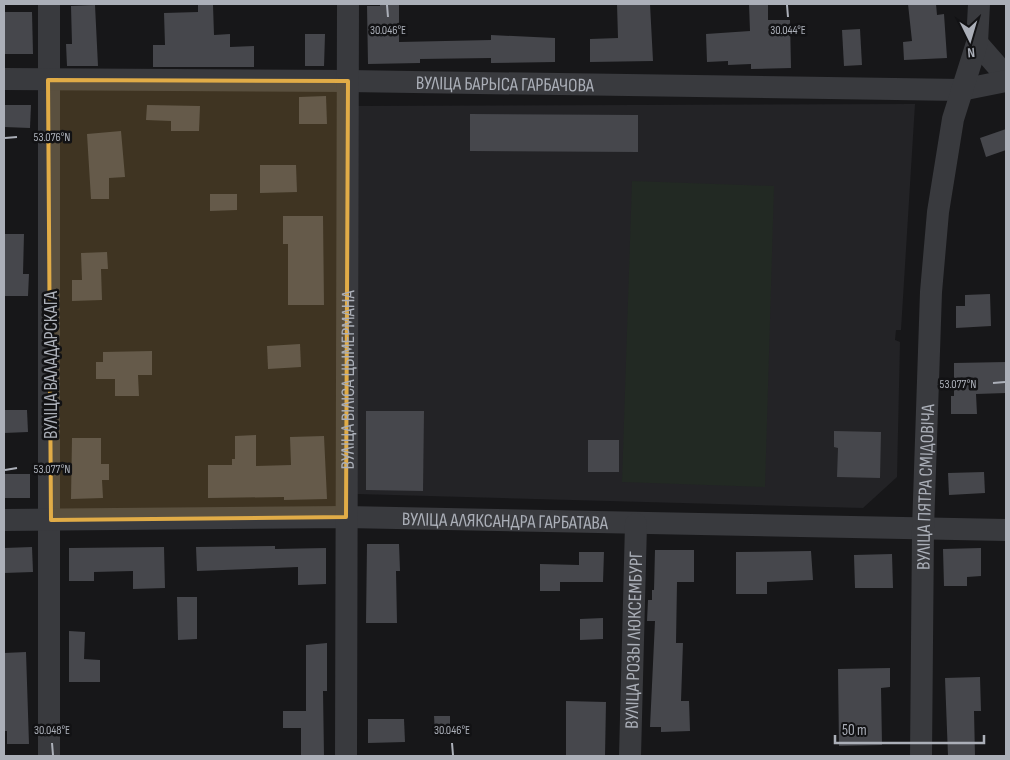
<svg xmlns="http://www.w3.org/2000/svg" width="1010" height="760" font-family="'Sofia Sans Condensed',sans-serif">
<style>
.built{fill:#232326}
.green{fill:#222923}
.building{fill:#46474c}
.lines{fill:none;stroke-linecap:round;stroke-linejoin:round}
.minor{stroke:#393a3e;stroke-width:22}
.marked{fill:#e1ac47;fill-opacity:0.2;stroke:#e1ac47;stroke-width:4;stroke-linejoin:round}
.ticks{fill:none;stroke:#abafb8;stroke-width:2}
.labels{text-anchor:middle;stroke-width:5;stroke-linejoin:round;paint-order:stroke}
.street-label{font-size:19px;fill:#abafb8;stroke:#121214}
.ticks-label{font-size:12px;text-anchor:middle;fill:#abafb8;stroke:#121214;stroke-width:5;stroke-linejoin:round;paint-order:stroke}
</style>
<rect width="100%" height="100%" fill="#171719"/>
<path class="built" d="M 915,104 L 901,330 L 896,330 L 895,340 L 900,342 L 897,477 L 863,508 L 357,494 L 358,106 Z"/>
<path class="green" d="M 632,181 L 774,186 L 765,487 L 622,482 Z"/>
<g class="building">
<path d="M 380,4 L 399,4 L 399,42 L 491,40 L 491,35 L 555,38 L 555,62 L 491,63 L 491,58 L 420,59 L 420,63 L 368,64 L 367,6 L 380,6 Z"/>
<path d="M 617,4 L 650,4 L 653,61 L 590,62 L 590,39 L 618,38 Z"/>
<path d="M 749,4 L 768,4 L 768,20 L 790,20 L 791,68 L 751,69 L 751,64 L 728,65 L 728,61 L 707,62 L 706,34 L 750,31 Z"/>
<path d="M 908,4 L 936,4 L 937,15 L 944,14 L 947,58 L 904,60 L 903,42 L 912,41 Z"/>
<path d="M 95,5 L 98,66 L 67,66 L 66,44 L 72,44 L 71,6 Z"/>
<path d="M 198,5 L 213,5 L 214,35 L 230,34 L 230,47 L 254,46 L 254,67 L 153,67 L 153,45 L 165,45 L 164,13 L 198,12 Z"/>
<path d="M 4,12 L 32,12 L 33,54 L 4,54 Z"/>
<path d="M 860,29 L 862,65 L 844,66 L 842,30 Z"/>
<path d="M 305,34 L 325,34 L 324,66 L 305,66 Z"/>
<path d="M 326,96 L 327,124 L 299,124 L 299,97 Z"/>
<path d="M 4,105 L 31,105 L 30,128 L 4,127 Z"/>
<path d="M 147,105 L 200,106 L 199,131 L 171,131 L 171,121 L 146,120 Z"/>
<path d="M 470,114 L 638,115 L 638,152 L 470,151 Z"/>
<path d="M 1006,129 L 1006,150 L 986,157 L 980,138 Z"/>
<path d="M 121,131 L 125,177 L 109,178 L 109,199 L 91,199 L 87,134 Z"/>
<path d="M 260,165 L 296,165 L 297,192 L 260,193 Z"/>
<path d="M 210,194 L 237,194 L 237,210 L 210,211 Z"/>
<path d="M 283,216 L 323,216 L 324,305 L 288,305 L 288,244 L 283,244 Z"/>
<path d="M 4,234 L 24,234 L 23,274 L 29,274 L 28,296 L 4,296 Z"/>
<path d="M 107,252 L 108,269 L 101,269 L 102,300 L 72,301 L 72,280 L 82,280 L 81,253 Z"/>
<path d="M 990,294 L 991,326 L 956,328 L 956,306 L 965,306 L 965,295 Z"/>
<path d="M 300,344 L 301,367 L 268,369 L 267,346 Z"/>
<path d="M 152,351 L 152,375 L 138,375 L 139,396 L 115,396 L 115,379 L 96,379 L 96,362 L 103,362 L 103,352 Z"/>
<path d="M 1006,362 L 1006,393 L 976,394 L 977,414 L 951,414 L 951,396 L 954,396 L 954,363 Z"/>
<path d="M 4,410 L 27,410 L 28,432 L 4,433 Z"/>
<path d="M 366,411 L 424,411 L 423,491 L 366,490 Z"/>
<path d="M 834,431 L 881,432 L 880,478 L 837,477 L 838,448 L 834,447 Z"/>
<path d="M 256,435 L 256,466 L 291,465 L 290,437 L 324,436 L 327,499 L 284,500 L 284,497 L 208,498 L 208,465 L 232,465 L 232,459 L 235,459 L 235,436 Z"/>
<path d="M 72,438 L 101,438 L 101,464 L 109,464 L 109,480 L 102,480 L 103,498 L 71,499 Z"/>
<rect x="588" y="440" width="31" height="32"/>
<path d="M 984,472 L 985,493 L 949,495 L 948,473 Z"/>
<rect x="4" y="474" width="26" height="24"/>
<path d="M 367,544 L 399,544 L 400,571 L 396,571 L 397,623 L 366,623 Z"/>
<path d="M 275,546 L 275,549 L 326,548 L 326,584 L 298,585 L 298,567 L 197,571 L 196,547 Z"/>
<path d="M 32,547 L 33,572 L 4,573 L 4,548 Z"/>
<path d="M 164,547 L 165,588 L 133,589 L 133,571 L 94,572 L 94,581 L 69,581 L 69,548 Z"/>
<path d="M 981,548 L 981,576 L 967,577 L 967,586 L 944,586 L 943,549 Z"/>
<path d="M 655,550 L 694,550 L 694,582 L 677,582 L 676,643 L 683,643 L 681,701 L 689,701 L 690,731 L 661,732 L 661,727 L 650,727 L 655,621 L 647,621 L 648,600 L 652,600 L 652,590 L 654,590 Z"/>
<path d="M 811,551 L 813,580 L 767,582 L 767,594 L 736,594 L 736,552 Z"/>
<path d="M 579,552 L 604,552 L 603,582 L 560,582 L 560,591 L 540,591 L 540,564 L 579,565 Z"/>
<path d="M 892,554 L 893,588 L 855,588 L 854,555 Z"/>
<path d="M 177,597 L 197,597 L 197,639 L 178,640 Z"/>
<path d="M 603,618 L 603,639 L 580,640 L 580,619 Z"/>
<path d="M 69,631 L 85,632 L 84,659 L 100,660 L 100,682 L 69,682 Z"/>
<path d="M 327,643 L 327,691 L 323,691 L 324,756 L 301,756 L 301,728 L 283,728 L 283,711 L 306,711 L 306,645 Z"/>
<path d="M 26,652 L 29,744 L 7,744 L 7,731 L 4,731 L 4,653 Z"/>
<path d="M 890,668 L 890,687 L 881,688 L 882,745 L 839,746 L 838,669 Z"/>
<path d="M 980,677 L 981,711 L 974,711 L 975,756 L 948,756 L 945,678 Z"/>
<path d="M 566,701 L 606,702 L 605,756 L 566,756 Z"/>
<path d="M 434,716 L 450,716 L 450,734 L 435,734 Z"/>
<path d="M 368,719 L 404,719 L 405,742 L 368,743 Z"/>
</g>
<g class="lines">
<g class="minor">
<path d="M 49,4 L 49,756"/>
<path d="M 977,43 L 1006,76"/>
<path id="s1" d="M 4,79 L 348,81 L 961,90 L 1006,81"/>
<path id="s2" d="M 4,520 L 346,517 L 1006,530"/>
<path id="s3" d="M 346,756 L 348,4"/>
<path id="s4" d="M 630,756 L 636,524"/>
<path id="s5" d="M 921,756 L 923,529 L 931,292 L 938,212 L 953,119 L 977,43 L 979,4"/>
</g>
</g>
<path class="marked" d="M 48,80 L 348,81 L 346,517 L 51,520 Z"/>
<path class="ticks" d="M 387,5 L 388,17M 787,5 L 788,17M 5,138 L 17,137M 993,383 L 1005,382M 5,470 L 17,468M 52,743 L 53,755M 452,743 L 453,755"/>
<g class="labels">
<g class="street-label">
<text dy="7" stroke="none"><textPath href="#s1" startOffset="501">ВУЛІЦА БАРЫСА ГАРБАЧОВА</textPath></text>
<text transform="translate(50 365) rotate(-90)" y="7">ВУЛІЦА ВАЛАДАРСКАГА</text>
<text dy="7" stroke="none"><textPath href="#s3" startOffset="376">ВУЛІЦА ВІЛІСА ЦЫМЕРМАНА</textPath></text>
<text dy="7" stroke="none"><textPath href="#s5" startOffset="269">ВУЛІЦА ПЯТРА СМІДОВІЧА</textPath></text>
<text dy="7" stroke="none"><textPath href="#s2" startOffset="501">ВУЛІЦА АЛЯКСАНДРА ГАРБАТАВА</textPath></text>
<text dy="7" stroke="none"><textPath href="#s4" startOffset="116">ВУЛІЦА РОЗЫ ЛЮКСЕМБУРГ</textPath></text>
</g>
</g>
<g class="ticks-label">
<text x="388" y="34">30.046°E</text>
<text x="788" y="34">30.044°E</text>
<text x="52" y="141">53.076°N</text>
<text x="958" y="388">53.077°N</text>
<text x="52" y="473">53.077°N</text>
<text x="52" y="734">30.048°E</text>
<text x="452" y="734">30.046°E</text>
</g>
<rect width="1010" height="760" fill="none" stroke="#abafb8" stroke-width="10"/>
<g transform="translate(970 40) rotate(175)" stroke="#121214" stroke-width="4" paint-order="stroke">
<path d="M0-4L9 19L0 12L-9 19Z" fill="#abafb8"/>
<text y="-8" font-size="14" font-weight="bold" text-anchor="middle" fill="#abafb8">N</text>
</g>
<path d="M835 735v8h149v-8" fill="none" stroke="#abafb8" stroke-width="2.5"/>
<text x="842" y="735" font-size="15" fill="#abafb8" stroke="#121214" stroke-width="4" paint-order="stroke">50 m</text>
</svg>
